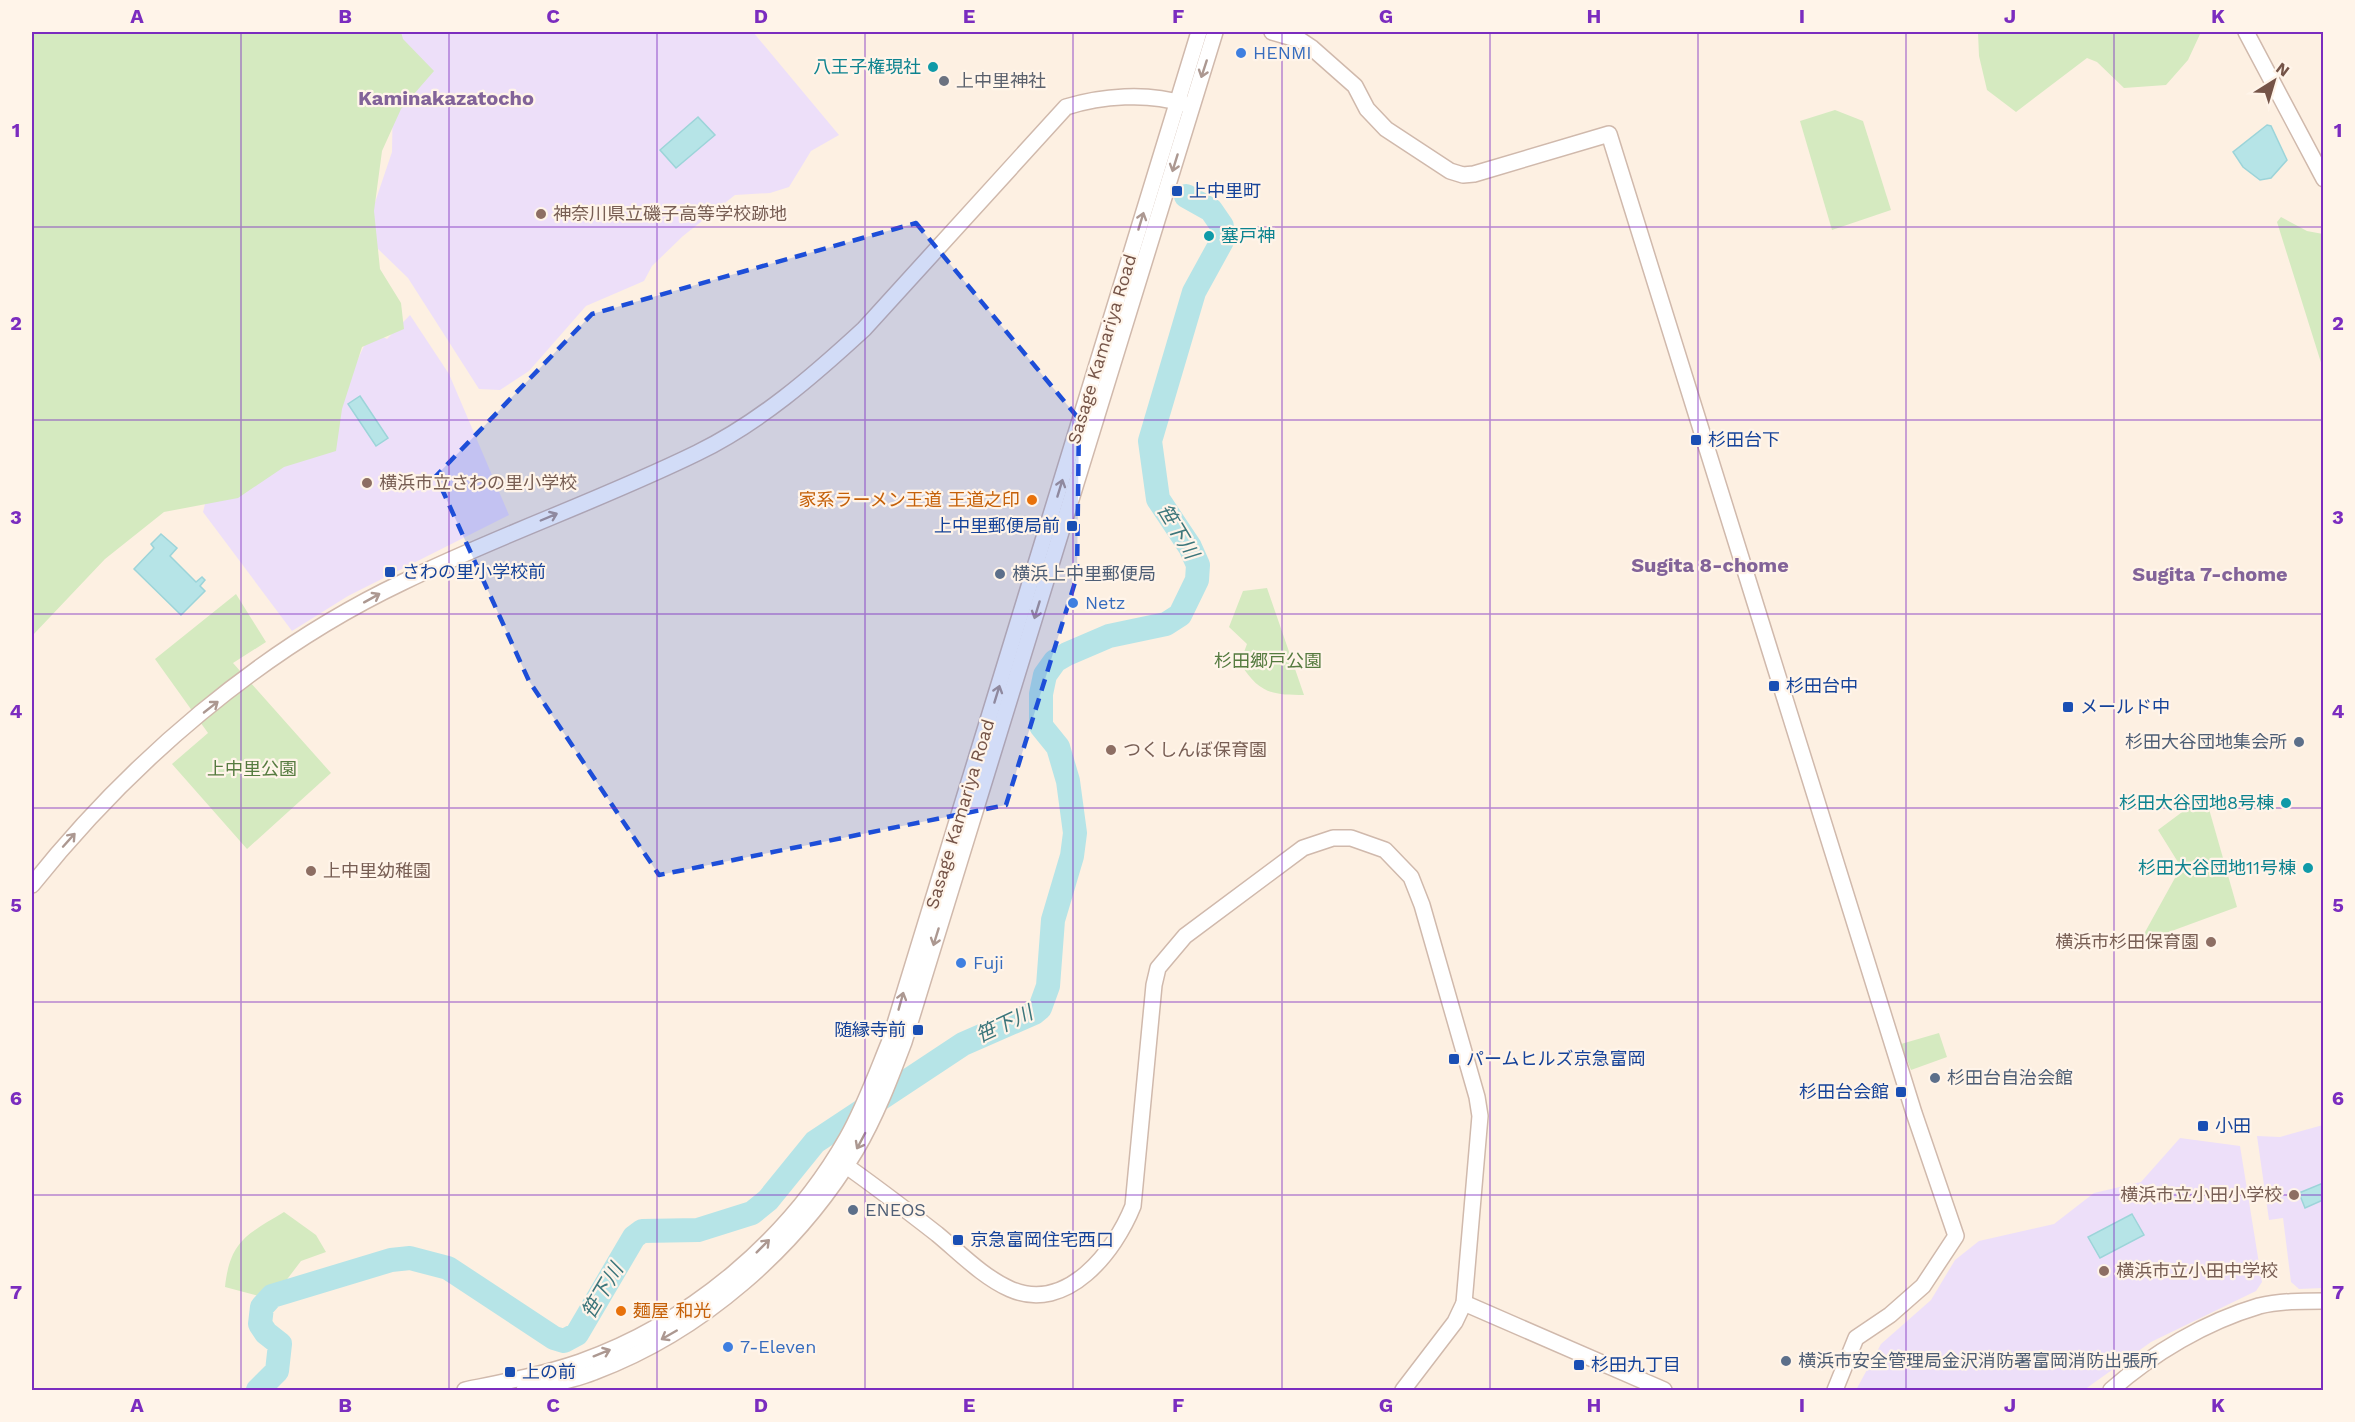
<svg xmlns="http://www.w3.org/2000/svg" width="2355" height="1422" font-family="'Work Sans','Noto Sans JP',sans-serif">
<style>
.education{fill:#eddff9}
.green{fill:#d5eac0}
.water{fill:#b6e4e7;stroke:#9cd4d9;stroke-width:1.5}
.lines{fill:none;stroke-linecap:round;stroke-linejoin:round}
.river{stroke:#b6e4e7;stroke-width:24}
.minor-casing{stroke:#d0b9ac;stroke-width:18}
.minor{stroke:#fff;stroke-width:15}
.oneway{stroke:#ac9891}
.marked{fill:#1d4ed8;fill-opacity:0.2;stroke:#1d4ed8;stroke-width:4.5;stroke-dasharray:12 8;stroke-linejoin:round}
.grid{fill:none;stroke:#7b2cbf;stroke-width:1.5;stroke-opacity:0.55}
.shop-dot{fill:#3f7fe0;stroke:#fff4e9;stroke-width:2}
.culture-dot{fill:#0f9aa8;stroke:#fff4e9;stroke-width:2}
.worship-dot{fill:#6b7280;stroke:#fff4e9;stroke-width:2}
.transit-dot{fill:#1a4fb4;stroke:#fff4e9;stroke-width:2}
.education-dot{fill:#8d6e63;stroke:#fff4e9;stroke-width:2}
.food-dot{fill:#e8710a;stroke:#fff4e9;stroke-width:2}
.service-dot{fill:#5c6f8a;stroke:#fff4e9;stroke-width:2}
.labels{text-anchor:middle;stroke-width:4.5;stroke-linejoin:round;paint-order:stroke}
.shop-label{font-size:18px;fill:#366cbe;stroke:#fff4e9;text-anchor:start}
.culture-label{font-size:18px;fill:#0d838f;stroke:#fff4e9;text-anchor:end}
.worship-label{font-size:18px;fill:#5b616d;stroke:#fff4e9;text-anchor:start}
.transit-label{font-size:18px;fill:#164399;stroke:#fff4e9;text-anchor:start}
.education-label{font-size:18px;fill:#785e54;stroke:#fff4e9;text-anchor:start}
.street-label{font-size:18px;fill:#755448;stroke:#fff4e9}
.food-label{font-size:18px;fill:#c56008;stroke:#fff4e9;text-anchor:end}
.service-label{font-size:18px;fill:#4e5e75;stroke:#fff4e9;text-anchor:start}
.park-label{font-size:18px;fill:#567b40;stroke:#fff4e9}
.neighbourhood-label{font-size:20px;font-weight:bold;fill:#826399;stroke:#fff4e9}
.water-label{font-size:20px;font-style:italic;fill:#3c767b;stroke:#fff4e9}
.neatline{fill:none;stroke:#7b2cbf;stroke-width:2}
.grid-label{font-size:20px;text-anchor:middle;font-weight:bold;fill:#7b2cbf}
</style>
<rect width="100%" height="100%" fill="#fdf0e2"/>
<g class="education">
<path d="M 394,32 L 753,32 L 839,135 L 811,151 L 789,187 L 770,193 L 735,195 L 683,236 L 652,266 L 644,281 L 586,306 L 529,371 L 500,390 L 479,389 L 408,278 L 375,246 L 365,232 L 392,152 Z"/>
<path d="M 410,315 L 449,374 L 509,515 L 348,596 L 292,631 L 203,512 L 208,492 L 345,387 L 371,331 L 387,339 Z"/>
<path d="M 2323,1125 L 2323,1288 L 2299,1289 L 2291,1282 L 2283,1218 L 2269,1220 L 2257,1136 L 2280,1137 Z"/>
<path d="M 2180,1138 L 2240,1146 L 2262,1282 L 2256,1291 L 2151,1342 L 2084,1390 L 1856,1390 L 1881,1344 L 1931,1300 L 1955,1260 L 1979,1241 L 2054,1224 L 2094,1193 L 2141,1182 Z"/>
</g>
<g class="green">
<path d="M 32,32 L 401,32 L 403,39 L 434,71 L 401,109 L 382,151 L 374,211 L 380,269 L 401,303 L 404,329 L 362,347 L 342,409 L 336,451 L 284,467 L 238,498 L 164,512 L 105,559 L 32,636 Z"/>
<path d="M 1978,32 L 2201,32 L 2188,60 L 2166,85 L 2124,88 L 2097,62 L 2087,58 L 2016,112 L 1987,90 L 1979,56 Z"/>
<path d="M 1835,110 L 1863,121 L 1891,210 L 1832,230 L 1800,121 Z"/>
<path d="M 2281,217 L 2307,231 L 2323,234 L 2323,369 L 2277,222 Z"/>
<path d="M 1267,588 L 1304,695 C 1271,695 1259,693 1240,663 L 1247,644 L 1229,627 L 1243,591 Z"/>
<path d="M 236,594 L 266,642 L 233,663 L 331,773 L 247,849 L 172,764 L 208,733 L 155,659 Z"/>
<path d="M 2205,795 L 2237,907 L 2139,943 L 2181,867 L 2158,830 Z"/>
<path d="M 1939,1033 L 1947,1057 L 1911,1070 L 1901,1044 Z"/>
<path d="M 284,1212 L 316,1235 L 326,1252 L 301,1261 L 285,1282 L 259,1296 L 225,1287 C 230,1240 248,1234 284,1212 Z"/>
</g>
<g class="water">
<path d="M 698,117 L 715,135 L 676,168 L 660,150 Z"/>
<path d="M 2267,125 L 2271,126 L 2287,160 L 2271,178 L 2260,180 L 2243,167 L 2233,152 Z"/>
<path d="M 360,396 L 388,438 L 376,446 L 348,404 Z"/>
<path d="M 161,534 L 177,548 L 170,556 L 196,582 L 202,577 L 205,580 L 200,586 L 205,591 L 181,615 L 134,569 L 154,548 L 151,544 Z"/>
<path d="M 2323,1183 L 2323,1200 L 2305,1208 L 2299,1193 Z"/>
<path d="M 2132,1214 L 2144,1235 L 2100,1258 L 2088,1237 Z"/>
</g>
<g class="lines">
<path class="river" d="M 258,1390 L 277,1371 L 280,1344 L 266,1333 L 260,1324 L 262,1307 L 272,1296 L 391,1260 L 410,1258 L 448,1268 L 554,1338 L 564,1341 L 577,1334 L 634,1237 L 642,1231 L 698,1230 L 752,1213 L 768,1200 L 815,1142 L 963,1044 L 1034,1013 L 1040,1008 L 1048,986 L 1053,920 L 1072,856 L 1075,833 L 1068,781 L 1058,747 L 1041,726 L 1041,694 L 1045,675 L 1055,661 L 1067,654 L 1109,636 L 1166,624 L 1180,615 L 1197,580 L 1198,565 L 1190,547 L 1158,499 L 1150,441 L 1194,292 L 1222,241 L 1222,226 L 1211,210 L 1186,196"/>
<defs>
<g id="minor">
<path d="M 1272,32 L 1300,40 L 1312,48 L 1355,86 L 1367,109 L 1386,129 L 1450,171 L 1463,175 L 1474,174 L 1609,134 L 1914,1113 L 1956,1236 L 1923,1286 L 1890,1315 L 1856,1338 L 1835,1390"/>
<path d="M 2246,32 L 2324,179"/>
<path d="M 32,885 C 130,762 260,650 403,582 C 499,535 601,500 697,453 C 759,423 813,376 864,329 L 1066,107 C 1101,96 1148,92 1184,104"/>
<path d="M 838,1160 C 872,1184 905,1209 937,1234 C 960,1253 983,1277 1010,1289 C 1067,1314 1115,1251 1133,1206 L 1154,985 L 1158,968 L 1185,936 L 1303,848 L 1333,838 L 1351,838 L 1385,850 L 1411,877 L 1422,905 L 1477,1097 L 1480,1116 L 1464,1303 L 1455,1322 L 1403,1390"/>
<path d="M 1464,1303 L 1664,1390"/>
<path d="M 465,1390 C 504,1382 542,1375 580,1362 C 690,1323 789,1240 847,1138 C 864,1108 876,1075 889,1043 L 1199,32"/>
<path d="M 524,1390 C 547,1385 572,1381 594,1372 C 701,1332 797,1248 856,1150 C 876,1116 890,1079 904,1042 L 1215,32"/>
<path d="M 2111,1390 C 2153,1353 2205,1322 2259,1306 C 2280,1301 2302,1301 2324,1301"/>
</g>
</defs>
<use href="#minor" class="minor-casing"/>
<use href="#minor" class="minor"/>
</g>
<defs><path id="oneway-shaft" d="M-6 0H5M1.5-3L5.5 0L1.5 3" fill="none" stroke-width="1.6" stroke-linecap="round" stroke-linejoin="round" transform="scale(1.5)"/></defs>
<g class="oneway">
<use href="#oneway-shaft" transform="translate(1204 69) rotate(108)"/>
<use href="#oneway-shaft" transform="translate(1175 163) rotate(107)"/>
<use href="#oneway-shaft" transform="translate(1141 221) rotate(-73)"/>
<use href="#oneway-shaft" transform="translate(1060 488) rotate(-73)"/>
<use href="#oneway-shaft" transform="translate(549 517) rotate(-23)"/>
<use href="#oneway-shaft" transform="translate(372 598) rotate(-29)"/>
<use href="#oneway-shaft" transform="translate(1037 610) rotate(107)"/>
<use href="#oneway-shaft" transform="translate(997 694) rotate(-73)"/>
<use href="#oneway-shaft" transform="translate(211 707) rotate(-38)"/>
<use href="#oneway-shaft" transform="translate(69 840) rotate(-48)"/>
<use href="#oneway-shaft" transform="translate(936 937) rotate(107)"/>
<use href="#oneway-shaft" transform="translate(901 1001) rotate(-74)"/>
<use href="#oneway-shaft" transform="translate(861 1141) rotate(118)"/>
<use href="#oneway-shaft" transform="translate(763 1246) rotate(-45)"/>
<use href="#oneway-shaft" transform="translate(669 1335) rotate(150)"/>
<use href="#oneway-shaft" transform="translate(602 1353) rotate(-22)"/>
</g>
<path class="marked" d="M 916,223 L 1079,419 L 1077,576 L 1006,805 L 659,875 L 529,681 L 436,476 L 592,314 Z"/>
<path class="grid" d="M 241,32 L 241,1390M 449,32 L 449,1390M 657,32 L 657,1390M 865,32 L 865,1390M 1073,32 L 1073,1390M 1282,32 L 1282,1390M 1490,32 L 1490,1390M 1698,32 L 1698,1390M 1906,32 L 1906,1390M 2114,32 L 2114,1390M 32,227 L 2324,227M 32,420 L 2324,420M 32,614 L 2324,614M 32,808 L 2324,808M 32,1002 L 2324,1002M 32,1195 L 2324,1195"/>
<g class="shop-dot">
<circle cx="1241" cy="53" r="6"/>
<circle cx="1073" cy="603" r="6"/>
<circle cx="961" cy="963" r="6"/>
<circle cx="728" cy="1347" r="6"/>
</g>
<g class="culture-dot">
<circle cx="933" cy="67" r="6"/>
<circle cx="1209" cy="236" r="6"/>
<circle cx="2286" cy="803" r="6"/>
<circle cx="2308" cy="868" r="6"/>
</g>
<circle class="worship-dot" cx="944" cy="81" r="6"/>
<g class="transit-dot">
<rect x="1171" y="185" width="12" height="12" rx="3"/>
<rect x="1690" y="434" width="12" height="12" rx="3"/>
<rect x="1066" y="520" width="12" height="12" rx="3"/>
<rect x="384" y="566" width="12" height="12" rx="3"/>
<rect x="1768" y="680" width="12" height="12" rx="3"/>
<rect x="2062" y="701" width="12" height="12" rx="3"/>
<rect x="912" y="1024" width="12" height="12" rx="3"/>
<rect x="1448" y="1053" width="12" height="12" rx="3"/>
<rect x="1895" y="1086" width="12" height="12" rx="3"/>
<rect x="2197" y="1120" width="12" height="12" rx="3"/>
<rect x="952" y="1234" width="12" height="12" rx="3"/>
<rect x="1573" y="1359" width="12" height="12" rx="3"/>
<rect x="504" y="1366" width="12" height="12" rx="3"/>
</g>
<g class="education-dot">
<circle cx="541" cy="214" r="6"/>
<circle cx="367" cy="483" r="6"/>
<circle cx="1111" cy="750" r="6"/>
<circle cx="311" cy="871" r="6"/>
<circle cx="2211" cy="942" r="6"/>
<circle cx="2294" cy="1195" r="6"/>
<circle cx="2104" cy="1271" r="6"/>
</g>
<g class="food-dot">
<circle cx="1032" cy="500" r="6"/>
<circle cx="621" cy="1311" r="6"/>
</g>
<g class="service-dot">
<circle cx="1000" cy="574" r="6"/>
<circle cx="2299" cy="742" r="6"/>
<circle cx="1935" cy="1078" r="6"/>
<circle cx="853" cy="1210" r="6"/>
<circle cx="1786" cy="1361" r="6"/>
</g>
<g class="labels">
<g class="shop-label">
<text x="1253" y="59">HENMI</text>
<text x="1085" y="609">Netz</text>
<text x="973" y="969">Fuji</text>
<text x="740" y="1353">7-Eleven</text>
</g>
<g class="culture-label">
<text x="921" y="73">八王子権現社</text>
<text x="1221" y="242" text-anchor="start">塞戸神</text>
<text x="2274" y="809">杉田大谷団地8号棟</text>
<text x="2296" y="874">杉田大谷団地11号棟</text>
</g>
<g class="worship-label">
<text x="956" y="87">上中里神社</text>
</g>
<g class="transit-label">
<text x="1189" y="197">上中里町</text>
<text x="1708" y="446">杉田台下</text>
<text x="1060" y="532" text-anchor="end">上中里郵便局前</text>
<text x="402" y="578">さわの里小学校前</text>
<text x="1786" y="692">杉田台中</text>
<text x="2080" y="713">メールド中</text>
<text x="906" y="1036" text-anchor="end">随縁寺前</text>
<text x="1466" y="1065">パームヒルズ京急富岡</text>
<text x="1889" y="1098" text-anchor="end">杉田台会館</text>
<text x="2215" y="1132">小田</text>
<text x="970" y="1246">京急富岡住宅西口</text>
<text x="1591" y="1371">杉田九丁目</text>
<text x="522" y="1378">上の前</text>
</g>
<g class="education-label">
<text x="553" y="220">神奈川県立磯子高等学校跡地</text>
<text x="379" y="489">横浜市立さわの里小学校</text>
<text x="1123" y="756">つくしんぼ保育園</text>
<text x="323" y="877">上中里幼稚園</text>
<text x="2199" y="948" text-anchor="end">横浜市杉田保育園</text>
<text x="2282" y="1201" text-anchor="end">横浜市立小田小学校</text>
<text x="2116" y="1277">横浜市立小田中学校</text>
</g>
<g class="street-label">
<text transform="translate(1102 349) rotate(-73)" y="6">Sasage Kamariya Road</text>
<text transform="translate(960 814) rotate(-73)" y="6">Sasage Kamariya Road</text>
</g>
<g class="food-label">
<text x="1020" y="506">家系ラーメン王道 王道之印</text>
<text x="633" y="1317" text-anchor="start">麺屋 和光</text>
</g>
<g class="service-label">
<text x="1012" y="580">横浜上中里郵便局</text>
<text x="2287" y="748" text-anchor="end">杉田大谷団地集会所</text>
<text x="1947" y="1084">杉田台自治会館</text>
<text x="865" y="1216">ENEOS</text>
<text x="1798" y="1367">横浜市安全管理局金沢消防署富岡消防出張所</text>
</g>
<g class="park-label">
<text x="1268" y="667">杉田郷戸公園</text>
<text x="252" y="775">上中里公園</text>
</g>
<g class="neighbourhood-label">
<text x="446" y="105">Kaminakazatocho</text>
<text x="1710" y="572">Sugita 8-chome</text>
<text x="2210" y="581">Sugita 7-chome</text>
</g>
<g class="water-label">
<text transform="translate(1178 531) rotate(59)" y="7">笹下川</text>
<text transform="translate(1004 1024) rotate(-25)" y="7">笹下川</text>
<text transform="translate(602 1291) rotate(-59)" y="7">笹下川</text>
</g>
</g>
<rect width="2355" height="1422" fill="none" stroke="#fff4e9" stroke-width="66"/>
<g transform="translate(2274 81) rotate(37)" stroke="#fff4e9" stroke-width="4.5" paint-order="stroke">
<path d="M0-4.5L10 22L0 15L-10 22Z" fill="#755448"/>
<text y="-9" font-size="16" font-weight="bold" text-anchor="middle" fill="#755448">N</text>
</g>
<rect x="33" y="33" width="2289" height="1356" class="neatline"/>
<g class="grid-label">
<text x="137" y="23">A</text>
<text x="345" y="23">B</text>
<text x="553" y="23">C</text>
<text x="761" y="23">D</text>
<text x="969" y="23">E</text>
<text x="1178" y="23">F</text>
<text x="1386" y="23">G</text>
<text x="1594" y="23">H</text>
<text x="1802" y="23">I</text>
<text x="2010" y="23">J</text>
<text x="2218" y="23">K</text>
<text x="16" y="137">1</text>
<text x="2338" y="137">1</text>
<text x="16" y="330">2</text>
<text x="2338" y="330">2</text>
<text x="16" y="524">3</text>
<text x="2338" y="524">3</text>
<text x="16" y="718">4</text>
<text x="2338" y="718">4</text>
<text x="16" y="912">5</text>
<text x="2338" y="912">5</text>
<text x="16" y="1105">6</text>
<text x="2338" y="1105">6</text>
<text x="16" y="1299">7</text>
<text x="2338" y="1299">7</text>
<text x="137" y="1412">A</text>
<text x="345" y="1412">B</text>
<text x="553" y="1412">C</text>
<text x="761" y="1412">D</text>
<text x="969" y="1412">E</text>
<text x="1178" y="1412">F</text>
<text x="1386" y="1412">G</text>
<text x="1594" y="1412">H</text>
<text x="1802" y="1412">I</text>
<text x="2010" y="1412">J</text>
<text x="2218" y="1412">K</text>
</g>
</svg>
